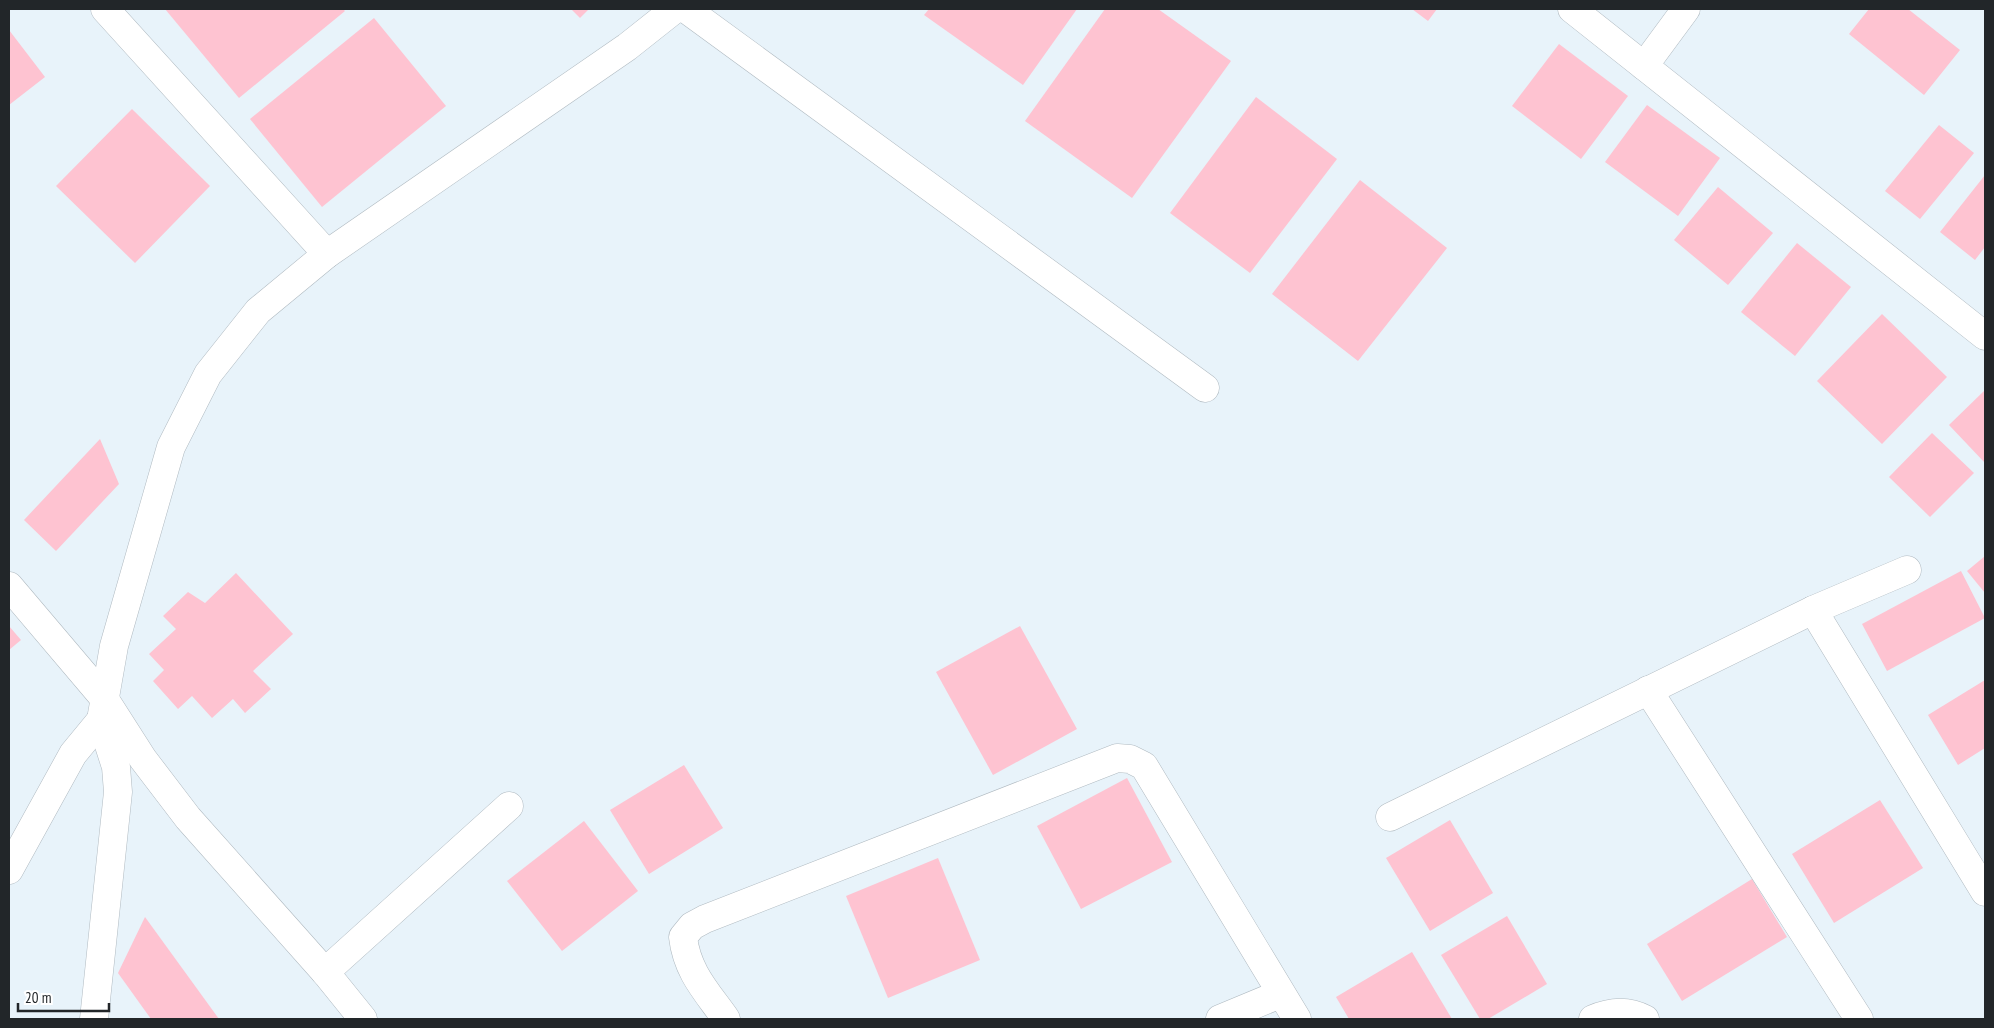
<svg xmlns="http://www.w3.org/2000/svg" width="1994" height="1028" font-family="'PT Sans Narrow',sans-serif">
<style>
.building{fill:#fec3d1}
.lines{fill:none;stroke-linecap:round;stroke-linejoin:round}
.minor-casing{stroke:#b0bac1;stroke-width:29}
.minor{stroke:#fff;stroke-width:28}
</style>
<rect width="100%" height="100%" fill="#e8f3fa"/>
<g class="building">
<path d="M 165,9 L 343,9 L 345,11 L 239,98 Z"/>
<path d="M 571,9 L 589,9 L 580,18 Z"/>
<path d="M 929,9 L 1077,9 L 1023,85 L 924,15 Z"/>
<path d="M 1105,9 L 1158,9 L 1231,61 L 1132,198 L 1025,121 Z"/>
<path d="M 1412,9 L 1437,9 L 1428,21 Z"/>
<path d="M 1869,9 L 1908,9 L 1960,50 L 1924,95 L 1849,34 Z"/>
<path d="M 374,18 L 446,106 L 322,207 L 250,119 Z"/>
<path d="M 9,30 L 45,77 L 9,105 Z"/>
<path d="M 1559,44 L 1628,96 L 1581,159 L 1512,106 Z"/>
<path d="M 1256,97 L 1337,159 L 1250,273 L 1170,213 Z"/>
<path d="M 1647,105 L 1720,158 L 1678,216 L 1605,162 Z"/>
<path d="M 132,109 L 210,186 L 135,263 L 56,186 Z"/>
<path d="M 1939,125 L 1974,153 L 1920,219 L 1885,191 Z"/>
<path d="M 1985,175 L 1985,247 L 1975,260 L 1940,232 Z"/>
<path d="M 1360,180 L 1447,248 L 1358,361 L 1272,294 Z"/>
<path d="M 1718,187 L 1773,233 L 1728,285 L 1674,240 Z"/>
<path d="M 1797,243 L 1851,287 L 1795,356 L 1741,312 Z"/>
<path d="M 1882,314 L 1947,377 L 1882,444 L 1817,381 Z"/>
<path d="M 1985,390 L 1985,463 L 1949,425 Z"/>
<path d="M 1932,433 L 1974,473 L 1930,517 L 1889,477 Z"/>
<path d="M 100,439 L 119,484 L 56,551 L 24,520 Z"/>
<path d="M 1985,556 L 1985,593 L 1967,571 Z"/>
<path d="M 1961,571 L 1985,618 L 1887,671 L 1862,624 Z"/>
<path d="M 236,573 L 293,634 L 253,671 L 271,689 L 245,713 L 233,699 L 212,718 L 192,696 L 178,709 L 153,681 L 164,670 L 149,654 L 176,629 L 163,616 L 188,592 L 205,603 Z"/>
<path d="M 9,626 L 21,640 L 9,650 Z"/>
<path d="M 1020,626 L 1077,729 L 993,775 L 936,672 Z"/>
<path d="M 1985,680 L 1985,748 L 1958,765 L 1928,715 Z"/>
<path d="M 684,765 L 723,828 L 649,874 L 610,810 Z"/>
<path d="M 1127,778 L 1172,862 L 1081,909 L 1037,826 Z"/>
<path d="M 1880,800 L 1923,868 L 1834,923 L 1792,854 Z"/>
<path d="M 1450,820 L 1493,893 L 1430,931 L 1386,858 Z"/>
<path d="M 584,821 L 638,891 L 562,951 L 507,881 Z"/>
<path d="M 938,858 L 980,960 L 888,998 L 846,896 Z"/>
<path d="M 1752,879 L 1787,937 L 1682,1001 L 1647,944 Z"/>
<path d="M 1507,916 L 1547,984 L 1488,1019 L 1480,1019 L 1441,955 Z"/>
<path d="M 145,917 L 219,1019 L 151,1019 L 118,973 Z"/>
<path d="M 1412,952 L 1452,1019 L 1349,1019 L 1336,997 Z"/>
</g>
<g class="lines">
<defs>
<g id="minor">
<path d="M 105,9 L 327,254"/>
<path d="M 686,9 L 1205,388"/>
<path d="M 1572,9 L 1985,336"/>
<path d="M 1644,66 L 1686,9"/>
<path d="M 9,586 L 104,698 L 143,759 L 188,818 L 325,972 L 363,1019"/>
<path d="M 1813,610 L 1985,892"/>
<path d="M 1648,690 L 1859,1019"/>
<path d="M 1390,817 L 1813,610 L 1907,570"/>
<path d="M 9,870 L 73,754 L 101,720"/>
<path d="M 325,972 L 509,806"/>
<path d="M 94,1019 L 118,792 L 116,767 L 101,720 L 114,646 L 171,447 L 208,374 L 258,311 L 327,254 L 627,47 L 675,9"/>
<path d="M 726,1019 C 707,992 687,972 683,937 L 692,926 L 705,919 L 1117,758 L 1130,759 L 1144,766 L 1297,1019"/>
<path d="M 1220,1019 L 1280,994"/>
<path d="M 1593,1019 C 1611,1011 1628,1010 1645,1019"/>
</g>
</defs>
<use href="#minor" class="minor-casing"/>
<use href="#minor" class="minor"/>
</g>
<rect width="1994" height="1028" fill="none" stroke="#222629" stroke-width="20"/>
<path d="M18 1003v8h91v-8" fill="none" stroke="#222629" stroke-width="2.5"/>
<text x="25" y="1003" font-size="15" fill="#222629" stroke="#ffffff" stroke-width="4" paint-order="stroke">20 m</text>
</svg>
